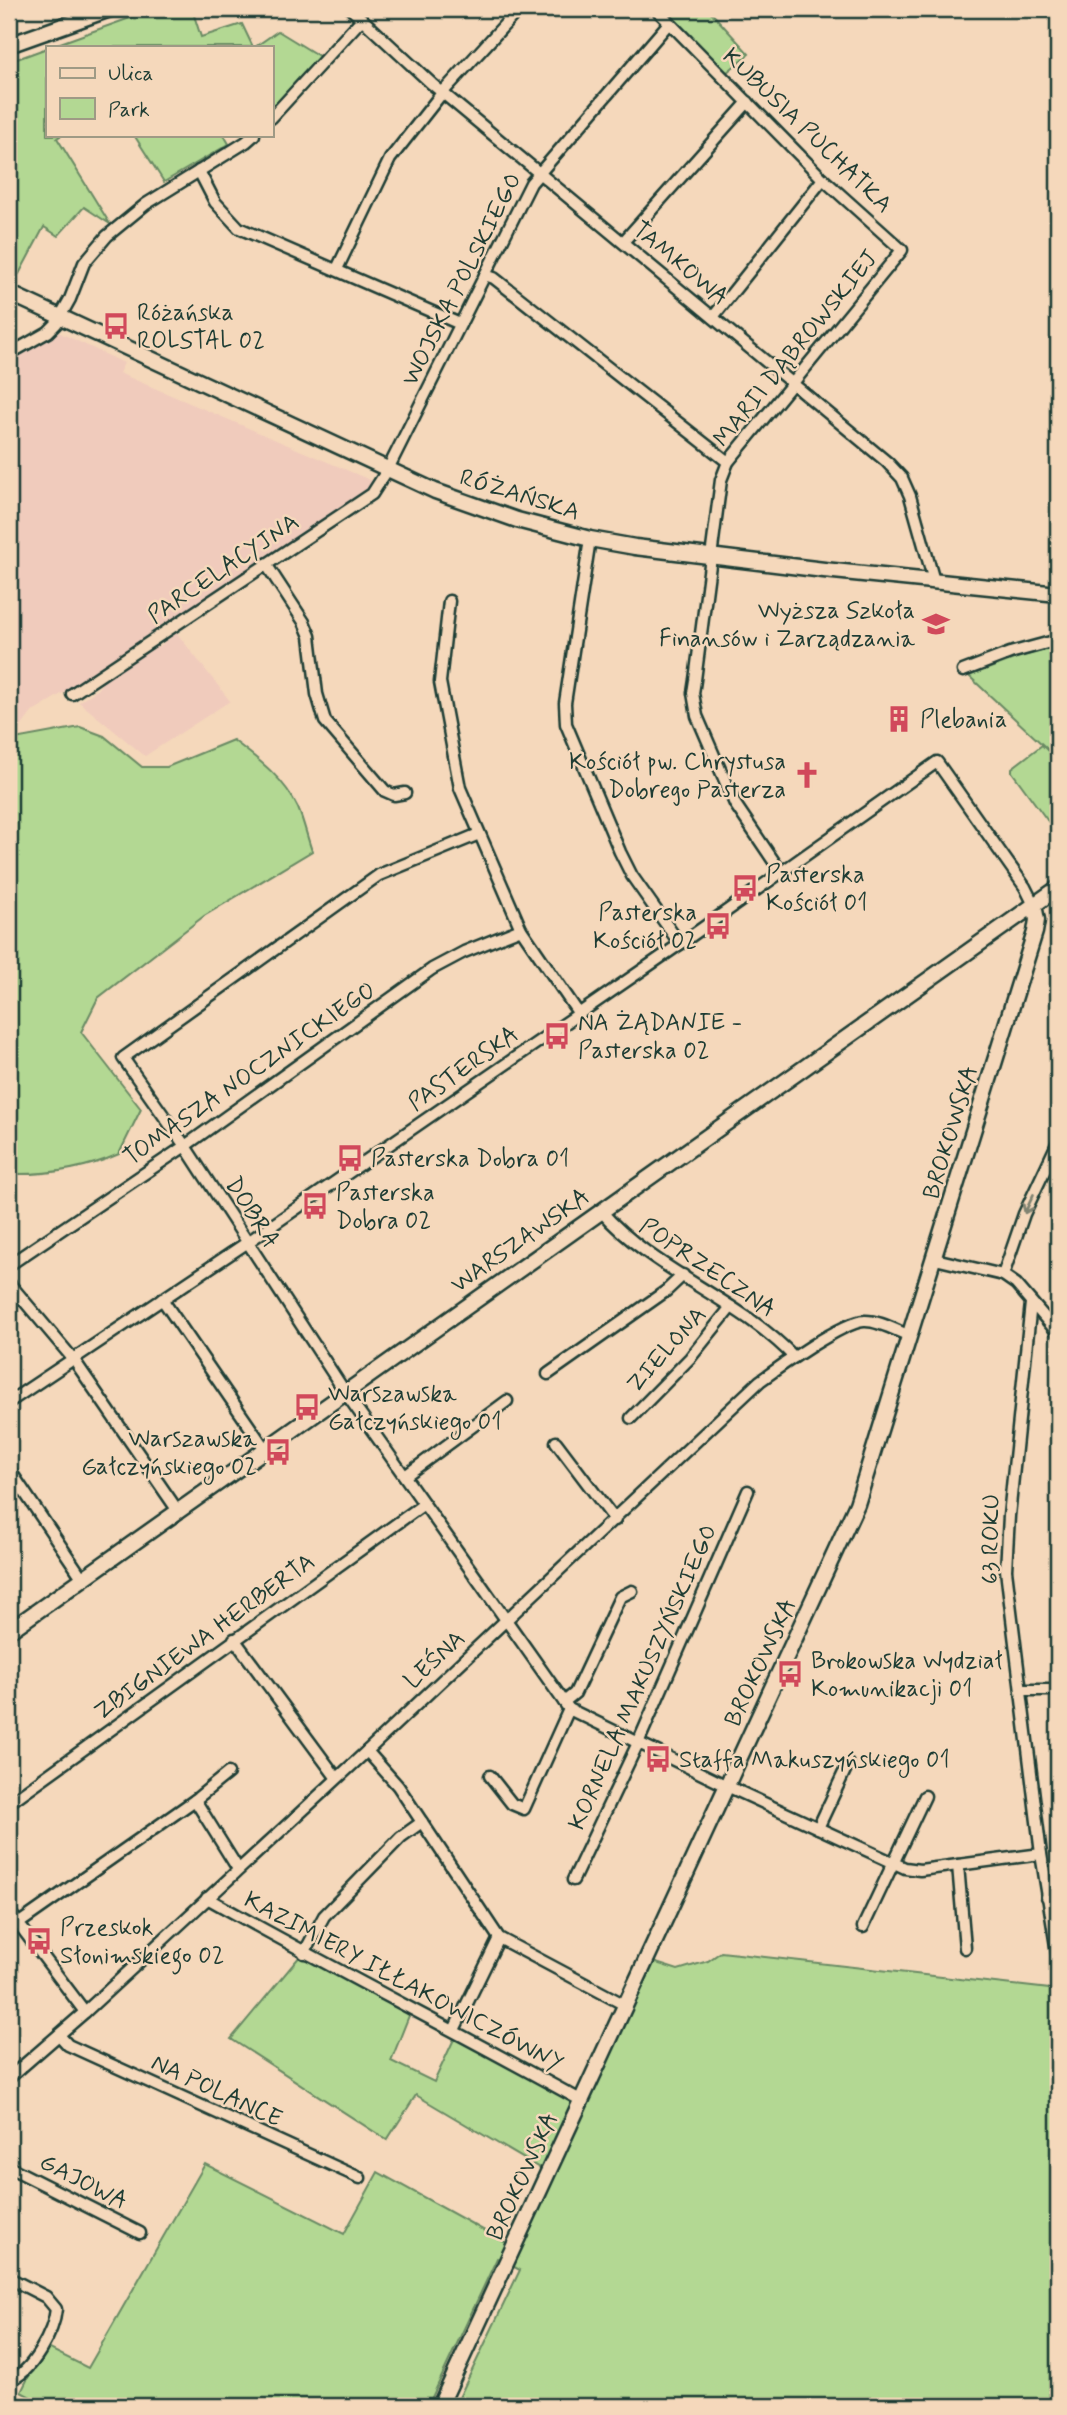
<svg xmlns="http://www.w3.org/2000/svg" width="1067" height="2415" font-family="Mynerve,sans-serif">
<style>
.built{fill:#f0cbbc}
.green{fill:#b3d893;stroke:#698a64;stroke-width:2}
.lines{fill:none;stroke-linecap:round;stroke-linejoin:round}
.street-casing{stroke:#1f3d34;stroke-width:15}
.secondary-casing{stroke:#1f3d34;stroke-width:19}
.street{stroke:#f5d8bb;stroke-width:10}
.secondary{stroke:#f5d8bb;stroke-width:14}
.oneway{stroke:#7f8371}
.labels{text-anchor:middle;stroke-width:5;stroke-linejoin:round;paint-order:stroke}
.street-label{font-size:24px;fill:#1f3d34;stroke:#f5d8bb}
.poi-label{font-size:24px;fill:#1f3d34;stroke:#f5d8bb;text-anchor:start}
</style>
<rect width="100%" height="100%" fill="#f5d8bb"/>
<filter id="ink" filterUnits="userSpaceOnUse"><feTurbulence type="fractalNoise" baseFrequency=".0143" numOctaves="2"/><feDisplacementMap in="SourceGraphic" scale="14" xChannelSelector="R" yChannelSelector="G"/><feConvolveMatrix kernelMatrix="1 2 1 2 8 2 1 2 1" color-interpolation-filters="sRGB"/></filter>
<g filter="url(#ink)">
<g class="built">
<path d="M 56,331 L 124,363 L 119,373 L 377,483 L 259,564 L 169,620 L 68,690 L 33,711 L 9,743 L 9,359 Z"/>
<path d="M 176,632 L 230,701 L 145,756 L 79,702 L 97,690 L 104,680 L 156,645 L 159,647 Z"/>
</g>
<g class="green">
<path d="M 155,9 L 192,9 L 201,37 L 242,24 L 253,47 L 49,47 Z"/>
<path d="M 663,9 L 708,9 L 749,54 L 726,73 Z"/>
<path d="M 278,31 L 322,58 L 275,105 L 271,102 L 271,47 L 255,47 Z"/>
<path d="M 47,48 L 47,135 L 62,135 L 57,138 L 110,224 L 84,207 L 58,236 L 44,227 L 19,274 L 9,270 L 9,62 Z"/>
<path d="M 134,135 L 224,135 L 229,144 L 164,182 Z"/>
<path d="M 1058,646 L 1058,759 L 969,676 L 1019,657 Z"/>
<path d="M 80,727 L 104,736 L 142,767 L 167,767 L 233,740 C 258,759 285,779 298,808 C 304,822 307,837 312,851 L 204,916 L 98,998 L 81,1032 L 141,1109 L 119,1154 C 83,1170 48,1175 9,1174 L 9,740 Z"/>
<path d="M 1042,745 L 1058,761 L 1058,835 L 1012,772 L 1012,768 Z"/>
<path d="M 721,1952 L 1058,1990 L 1058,2406 L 455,2406 L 520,2270 L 497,2258 L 428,2406 L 48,2406 L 21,2392 L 44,2346 L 88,2368 L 205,2164 L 344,2234 L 378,2172 L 512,2246 L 546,2172 L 416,2095 L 387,2140 L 231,2039 L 300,1956 L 410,2013 L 391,2061 L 434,2082 L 455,2037 L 577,2104 L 650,1961 L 678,1970 L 708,1961 Z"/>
</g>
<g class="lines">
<defs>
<g id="street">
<path d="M 351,9 L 432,84 L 887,462 L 902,478 L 910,496 L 934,581"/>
<path d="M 656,9 L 823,179 L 902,250 L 728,462 L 721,480 L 695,680 L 693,693 L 697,716 L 735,804 L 781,872"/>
<path d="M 1052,9 L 1058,13"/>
<path d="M 271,118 L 362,19"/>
<path d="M 199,171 L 215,202 L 239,228 L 460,324"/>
<path d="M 623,242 L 748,102"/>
<path d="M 337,269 L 390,159 L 442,93 L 519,9"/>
<path d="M 485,275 L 494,278 L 728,462"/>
<path d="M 713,317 L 823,179"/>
<path d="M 9,354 L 48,332 L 56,324 L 70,299 L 84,263 L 107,236 L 146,204 L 246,142 L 254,135"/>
<path d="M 590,539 L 565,703 L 566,724 L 620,852 L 632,876 L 680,944"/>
<path d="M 266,564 L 304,622 L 310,636 L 317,694 L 325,721 L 385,791 L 394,795 L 405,793"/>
<path d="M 449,601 L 440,682 L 460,788 L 521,929 L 579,1014"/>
<path d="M 963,671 L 1010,653 L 1058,640"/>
<path d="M 72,694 L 372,494 L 388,469 L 531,183 L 669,23"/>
<path d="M 479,834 L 379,875 L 123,1058 L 185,1146 L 345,1392 L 569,1709 L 727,1786 L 905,1868 L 920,1870 L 1041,1854"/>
<path d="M 601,1211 C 654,1272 738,1298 794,1357"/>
<path d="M 935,1259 L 1003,1275 L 1016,1284 L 1058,1333"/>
<path d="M 9,1265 L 185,1146 L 432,969 L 464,952 L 521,929"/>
<path d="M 1003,1275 L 1024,1214 L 1058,1142"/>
<path d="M 9,1283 L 74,1360 L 178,1511"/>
<path d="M 162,1299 L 265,1449"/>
<path d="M 1031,1303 L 1009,1516 L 1006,1570 L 1041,1854 L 1058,1958"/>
<path d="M 548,1374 L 666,1291 L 683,1275"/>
<path d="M 9,1402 L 248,1242 L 680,944 L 937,762 L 1025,887 L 1034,905"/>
<path d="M 631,1418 L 690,1358 L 731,1307"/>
<path d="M 556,1442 L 615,1520"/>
<path d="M 9,1469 L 83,1579"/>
<path d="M 405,1476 L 507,1401"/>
<path d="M 234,1639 L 336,1777"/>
<path d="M 1021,1690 L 1058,1690"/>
<path d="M 564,1702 L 575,1693 L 620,1597 L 632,1591"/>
<path d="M 367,1751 L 398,1786 L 499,1938 L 625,2005"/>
<path d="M 490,1776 L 512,1804 L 524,1809 L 569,1709"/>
<path d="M 195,1800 L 238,1869"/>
<path d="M 9,1803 L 424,1504"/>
<path d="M 818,1828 L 848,1764"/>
<path d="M 958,1865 L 965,1948"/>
<path d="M 573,1880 L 638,1743 L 748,1491"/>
<path d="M 1047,1897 L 1058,1892"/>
<path d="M 207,1898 C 331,1968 458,2032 582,2101"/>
<path d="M 9,1911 L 85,2012"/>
<path d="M 18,1924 L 195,1800 L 228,1773"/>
<path d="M 863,1927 L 925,1796"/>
<path d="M 304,1953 L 324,1916 L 401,1837 L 422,1822"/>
<path d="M 454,2030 L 499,1938"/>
<path d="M 59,2035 L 68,2045 L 360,2178"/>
<path d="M 9,2078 L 85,2012 L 367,1751 L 760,1381 C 779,1367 843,1322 864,1321 C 878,1320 897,1331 910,1336"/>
<path d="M 9,2167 L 140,2233"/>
<path d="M 9,2278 L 46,2297 L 56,2309 C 54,2331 32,2374 9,2380"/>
</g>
<g id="secondary">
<path d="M 9,45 L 110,9"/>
<path d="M 9,293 L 435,491 L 517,520 L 590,539 L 635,547 L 824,570 L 1058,594"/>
<path d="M 9,1631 L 1058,888"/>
<path d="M 440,2406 L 857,1504 L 1035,932 L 1037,920 L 1034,905"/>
</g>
</defs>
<use href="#street" class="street-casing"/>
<use href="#secondary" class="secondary-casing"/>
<use href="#street" class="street"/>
<use href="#secondary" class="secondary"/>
</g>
<defs><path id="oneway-shaft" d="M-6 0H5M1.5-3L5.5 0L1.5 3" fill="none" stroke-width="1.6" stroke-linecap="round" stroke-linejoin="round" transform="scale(1.75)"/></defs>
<use class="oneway" href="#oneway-shaft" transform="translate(1029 1204) rotate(115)"/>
</g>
<defs>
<symbol id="bus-bare" viewBox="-9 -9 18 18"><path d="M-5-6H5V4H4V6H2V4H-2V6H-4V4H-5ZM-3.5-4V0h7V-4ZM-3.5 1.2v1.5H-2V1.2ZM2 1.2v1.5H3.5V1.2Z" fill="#d1495b" stroke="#f5d8bb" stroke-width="2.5" paint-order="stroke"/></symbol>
<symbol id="school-bare" viewBox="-9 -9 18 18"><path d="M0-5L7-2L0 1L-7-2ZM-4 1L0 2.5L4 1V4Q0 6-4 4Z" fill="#d1495b" stroke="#f5d8bb" stroke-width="2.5" paint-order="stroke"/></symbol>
<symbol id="building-bare" viewBox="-9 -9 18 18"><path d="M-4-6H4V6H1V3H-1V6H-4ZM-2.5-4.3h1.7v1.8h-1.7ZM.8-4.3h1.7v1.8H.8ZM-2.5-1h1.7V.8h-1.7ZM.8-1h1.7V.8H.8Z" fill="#d1495b" stroke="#f5d8bb" stroke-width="2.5" paint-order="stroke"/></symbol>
<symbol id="church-bare" viewBox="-9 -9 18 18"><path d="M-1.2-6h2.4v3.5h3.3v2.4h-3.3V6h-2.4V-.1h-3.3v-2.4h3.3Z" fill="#d1495b" stroke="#f5d8bb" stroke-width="2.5" paint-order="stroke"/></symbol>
</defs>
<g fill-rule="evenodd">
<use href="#bus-bare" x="97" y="307" width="38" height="38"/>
<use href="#school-bare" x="917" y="605" width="38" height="38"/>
<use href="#building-bare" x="880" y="700" width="38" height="38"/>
<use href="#church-bare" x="788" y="756" width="38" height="38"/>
<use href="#bus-bare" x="726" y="869" width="38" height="38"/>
<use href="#bus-bare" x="699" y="907" width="38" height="38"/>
<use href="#bus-bare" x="538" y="1017" width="38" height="38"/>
<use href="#bus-bare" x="331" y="1139" width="38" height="38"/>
<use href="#bus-bare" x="296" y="1187" width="38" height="38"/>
<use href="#bus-bare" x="288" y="1388" width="38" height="38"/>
<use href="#bus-bare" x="259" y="1433" width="38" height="38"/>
<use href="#bus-bare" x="771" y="1655" width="38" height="38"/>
<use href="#bus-bare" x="639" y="1740" width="38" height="38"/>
<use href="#bus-bare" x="20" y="1922" width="38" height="38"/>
</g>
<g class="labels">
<g class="street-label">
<text transform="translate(808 130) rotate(44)" y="8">KUBUSIA PUCHATKA</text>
<text transform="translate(681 263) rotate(40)" y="8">TAMKOWA</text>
<text transform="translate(461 279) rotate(-63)" y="8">WOJSKA POLSKIEGO</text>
<text transform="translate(795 348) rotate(-51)" y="8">MARII DĄBROWSKIEJ</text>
<text transform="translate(520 494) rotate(17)" y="8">RÓŻAŃSKA</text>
<text transform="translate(223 568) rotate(-34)" y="8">PARCELACYJNA</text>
<text transform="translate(463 1068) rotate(-35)" y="8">PASTERSKA</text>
<text transform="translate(249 1073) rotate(-35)" y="8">TOMASZA NOCZNICKIEGO</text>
<text transform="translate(950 1132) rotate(-73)" y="8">BROKOWSKA</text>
<text transform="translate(253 1212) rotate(57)" y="8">DOBRA</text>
<text transform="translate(520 1240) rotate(-35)" y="8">WARSZAWSKA</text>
<text transform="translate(708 1267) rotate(34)" y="8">POPRZECZNA</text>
<text transform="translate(666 1349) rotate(-48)" y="8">ZIELONA</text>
<text transform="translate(990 1539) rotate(-89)" y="8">63 ROKU</text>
<text transform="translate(204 1636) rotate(-36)" y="8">ZBIGNIEWA HERBERTA</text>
<text transform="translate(434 1659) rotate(-43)" y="8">LEŚNA</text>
<text transform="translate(760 1662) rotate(-65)" y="8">BROKOWSKA</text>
<text transform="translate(642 1677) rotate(-66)" y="8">KORNELA MAKUSZYŃSKIEGO</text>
<text transform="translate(404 1981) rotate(28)" y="8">KAZIMIERY IŁŁAKOWICZÓWNY</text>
<text transform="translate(217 2090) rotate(25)" y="8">NA POLANCE</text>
<text transform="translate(522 2176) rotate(-65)" y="8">BROKOWSKA</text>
<text transform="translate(84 2181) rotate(27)" y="8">GAJOWA</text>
</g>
<g class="poi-label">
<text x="137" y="320">Różańska<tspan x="137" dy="28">ROLSTAL 02</tspan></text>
<text x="915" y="618" text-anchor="end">Wyższa Szkoła<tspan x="915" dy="28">Finansów i Zarządzania</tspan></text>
<text x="920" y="727">Plebania</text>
<text x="786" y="769" text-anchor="end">Kościół pw. Chrystusa<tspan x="786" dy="28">Dobrego Pasterza</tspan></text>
<text x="766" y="882">Pasterska<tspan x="766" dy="28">Kościół 01</tspan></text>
<text x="697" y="920" text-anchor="end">Pasterska<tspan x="697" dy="28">Kościół 02</tspan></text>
<text x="578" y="1030">NA ŻĄDANIE -<tspan x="578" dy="28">Pasterska 02</tspan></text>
<text x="371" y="1166">Pasterska Dobra 01</text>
<text x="336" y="1200">Pasterska<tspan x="336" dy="28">Dobra 02</tspan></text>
<text x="328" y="1401">Warszawska<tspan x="328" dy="28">Gałczyńskiego 01</tspan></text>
<text x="257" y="1446" text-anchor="end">Warszawska<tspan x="257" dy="28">Gałczyńskiego 02</tspan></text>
<text x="811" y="1668">Brokowska Wydział<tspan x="811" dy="28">Komunikacji 01</tspan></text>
<text x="679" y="1767">Staffa Makuszyńskiego 01</text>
<text x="60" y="1935">Przeskok<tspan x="60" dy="28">Słonimskiego 02</tspan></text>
</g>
</g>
<rect width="1067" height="2415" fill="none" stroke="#f5d8bb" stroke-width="35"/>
<rect x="18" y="18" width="1032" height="2380" fill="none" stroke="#1f3d34" stroke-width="2.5" filter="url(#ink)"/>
<rect x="46" y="46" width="228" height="91" fill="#f5d8bb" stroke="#9f9a85" stroke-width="2"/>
<rect x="60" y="68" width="35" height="10" fill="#f5d8bb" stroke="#9f9a85" stroke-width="2"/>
<text x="108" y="80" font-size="21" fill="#1f3d34">Ulica</text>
<rect x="60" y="98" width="35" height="21" fill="#b3d893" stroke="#9f9a85" stroke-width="2"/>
<text x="108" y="116" font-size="21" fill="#1f3d34">Park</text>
</svg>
